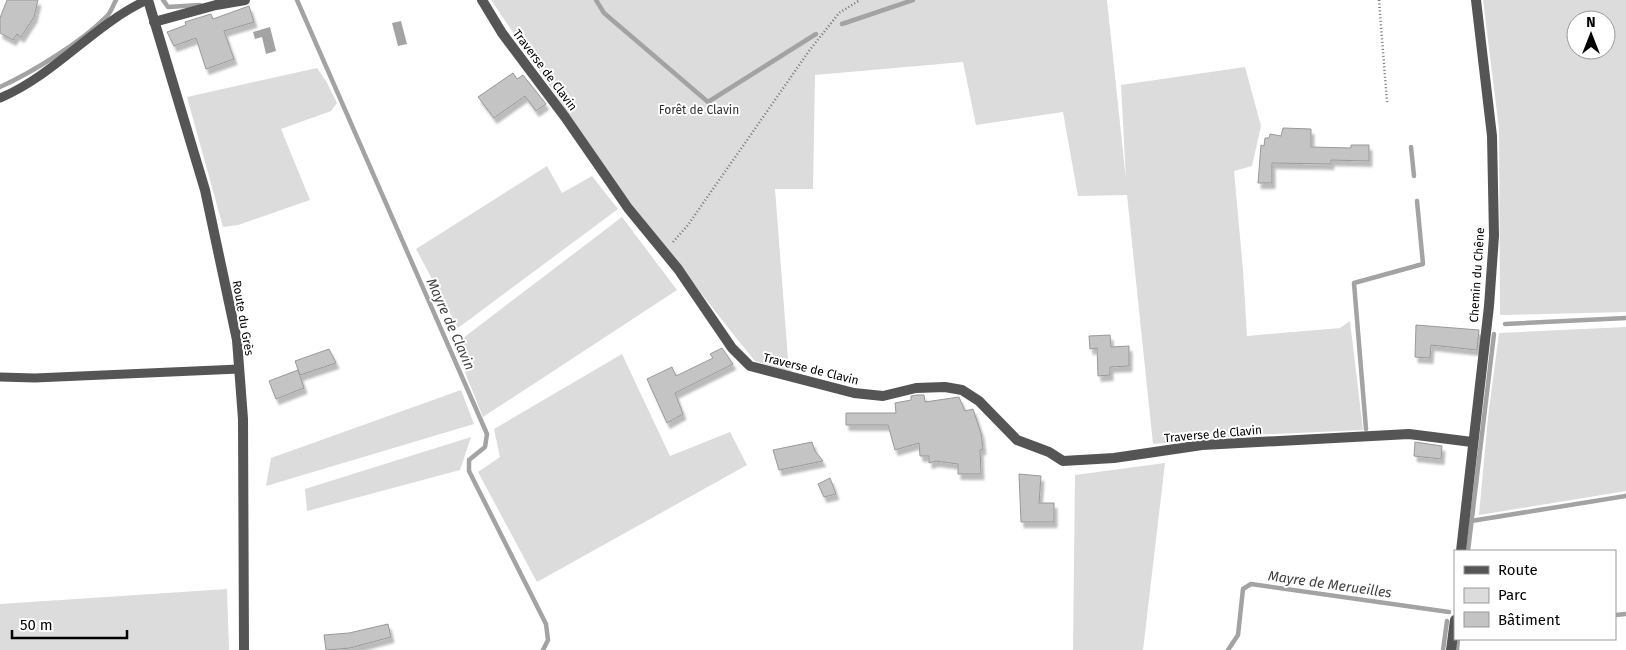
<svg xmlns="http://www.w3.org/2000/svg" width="1626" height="650" font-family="'Fira Sans',sans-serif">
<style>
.green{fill:#dcdcdc;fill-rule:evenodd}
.water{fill:#a3a3a3}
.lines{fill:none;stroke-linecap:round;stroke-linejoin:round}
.stream{stroke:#a3a3a3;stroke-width:4.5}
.building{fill:#c4c4c4;stroke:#999;filter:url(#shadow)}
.path{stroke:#777;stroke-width:2.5;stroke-dasharray:1 2.5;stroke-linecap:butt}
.service{stroke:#555;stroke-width:9}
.minor{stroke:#555;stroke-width:10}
.tertiary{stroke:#555;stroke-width:10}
.labels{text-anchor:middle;stroke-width:4;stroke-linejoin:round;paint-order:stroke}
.street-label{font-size:12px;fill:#000;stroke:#fff}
.park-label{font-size:12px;fill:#333;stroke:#fff}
.water-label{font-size:14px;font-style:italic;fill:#444;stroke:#fff}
</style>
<defs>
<filter id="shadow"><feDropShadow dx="3" dy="5.5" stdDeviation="1" flood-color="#0004"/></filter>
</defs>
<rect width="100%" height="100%" fill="#fff"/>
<g class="green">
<path d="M 491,0 L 1107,0 L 1126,180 L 1121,85 L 1245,67 L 1261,126 L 1252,166 L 1234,171 L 1243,270 L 1247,336 L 1340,328 L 1350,321 L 1363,430 L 1252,435 L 1153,444 L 1127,195 L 1078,196 L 1063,112 L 976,125 L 963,62 L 815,75 L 813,189 L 775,189 L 788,359 L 793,373 L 755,361 L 737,339 L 616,184 Z"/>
<path d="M 1483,0 L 1626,0 L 1626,312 L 1500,315 L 1499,129 ZM 1576,20 L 1606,20 L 1606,50 L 1576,50 Z"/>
<path d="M 317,68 L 326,81 L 337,103 L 331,111 L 281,129 L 310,200 L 238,225 L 223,227 L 187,97 Z"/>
<path d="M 547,166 L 562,193 L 592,176 L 618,209 L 458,328 L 416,249 Z"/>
<path d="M 622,217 L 677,290 L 483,417 L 454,345 Z"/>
<path d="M 1626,327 L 1626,491 L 1479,515 L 1488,417 L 1499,333 Z"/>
<path d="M 622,354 L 670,456 L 730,432 L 747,465 L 537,582 L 478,472 L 500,457 L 494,429 Z"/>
<path d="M 461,390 L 474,424 L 266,486 L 271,458 Z"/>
<path d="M 471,437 L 460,470 L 307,511 L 305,489 Z"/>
<path d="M 1165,463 L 1143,650 L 1073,650 L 1075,475 Z"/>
<path d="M 227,589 L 229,650 L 0,650 L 0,604 Z"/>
</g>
<g class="water">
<path d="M 401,21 L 407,44 L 398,46 L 392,23 Z"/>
<path d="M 270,27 L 276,51 L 266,54 L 262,37 L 255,39 L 253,32 Z"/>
</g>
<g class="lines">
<g class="stream">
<path d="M 163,0 L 168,7 L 200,5"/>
<path d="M 297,0 L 487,434 L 485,447 L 469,460 L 469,471 L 546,624 L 548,640 L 543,650"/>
<path d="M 596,0 L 604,13 L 708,102 L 816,34"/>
<path d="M 842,24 L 913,0"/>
<path d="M 0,87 C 33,72 81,42 106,17 C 111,13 113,5 116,0"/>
<path d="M 1411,147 L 1414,176"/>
<path d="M 1505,324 L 1626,318"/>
<path d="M 1366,429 L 1354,283 L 1423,264 L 1417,201"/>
<path d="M 1471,521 L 1626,496"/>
<path d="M 1468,551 L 1494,334"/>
<path d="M 1615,615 L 1626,614"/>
<path d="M 1228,650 L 1238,635 L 1243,589 L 1251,584 L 1449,612"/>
<path d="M 1443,650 L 1447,621"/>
<path d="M 1457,650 L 1458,639"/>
</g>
</g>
<g class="building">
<path d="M 7,0 L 38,0 L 34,17 L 21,37 L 17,34 L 13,40 L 0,33 L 0,18 Z"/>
<path d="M 249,6 L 254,22 L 224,31 L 234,59 L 206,69 L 196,38 L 174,46 L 167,32 L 186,25 L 185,22 L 211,14 L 213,19 Z"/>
<path d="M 513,73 L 517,79 L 523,75 L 546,104 L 536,111 L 525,96 L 494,118 L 478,97 Z"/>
<path d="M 1283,128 L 1311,129 L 1311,147 L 1351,148 L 1351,145 L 1369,145 L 1369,161 L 1331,160 L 1331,164 L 1272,163 L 1272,183 L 1258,183 L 1261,145 L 1264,146 L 1265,138 L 1269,138 L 1270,134 L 1281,136 Z"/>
<path d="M 1416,325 L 1479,330 L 1477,350 L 1431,345 L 1430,358 L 1415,357 Z"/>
<path d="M 1110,335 L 1111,347 L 1129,346 L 1129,366 L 1110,367 L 1110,375 L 1098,376 L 1097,348 L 1090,349 L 1089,336 Z"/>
<path d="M 722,348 L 733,364 L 675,393 L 683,414 L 667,423 L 647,379 L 672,367 L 676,376 L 713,358 L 710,354 Z"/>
<path d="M 329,349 L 336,363 L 300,375 L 295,361 Z"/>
<path d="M 298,370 L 304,388 L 276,399 L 269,381 Z"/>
<path d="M 917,395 L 924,395 L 925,402 L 959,397 L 965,411 L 973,409 L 981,433 L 983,449 L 980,450 L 981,474 L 958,474 L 958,464 L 936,461 L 929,463 L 929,456 L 920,456 L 919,443 L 895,450 L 888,425 L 846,425 L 846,413 L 896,413 L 895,403 L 911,400 L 911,396 Z"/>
<path d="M 812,442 L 815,451 L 823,461 L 779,470 L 773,450 Z"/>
<path d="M 1415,442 L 1442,446 L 1441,459 L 1414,456 Z"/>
<path d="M 1019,474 L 1041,476 L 1039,503 L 1054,503 L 1054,522 L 1021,522 Z"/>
<path d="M 830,478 L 836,494 L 824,497 L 818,484 Z"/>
<path d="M 388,624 L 391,637 L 350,648 L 326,650 L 324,635 L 349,633 Z"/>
</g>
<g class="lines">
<g class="path">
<path d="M 1379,0 L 1387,102"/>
<path d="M 673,242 L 688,225 L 809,51 L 839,13 L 860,0"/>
</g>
<g class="service">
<path d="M 0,98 C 55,75 93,25 147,0"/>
<path d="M 0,377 L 35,378 L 239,369"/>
</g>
<g class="minor">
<path d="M 482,0 L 502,33 L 565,117 L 628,208 L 678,269 L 732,348 L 750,366 L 854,393 L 883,396 L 916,388 L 945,387 L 962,390 L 979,401 L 1017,440 L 1049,452 L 1063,461 L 1114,458 L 1202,445 L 1409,434 L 1472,442"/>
<path d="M 154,22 L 216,5 L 245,0"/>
<path d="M 1461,551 L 1489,306 L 1494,236 L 1492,136 L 1476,0"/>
<path d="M 1451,650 L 1455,620"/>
</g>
<path class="tertiary" d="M 148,0 L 205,190 L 237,340 L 243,419 L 244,650"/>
</g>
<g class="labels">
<g class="street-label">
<text transform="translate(545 70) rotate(53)" y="4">Traverse de Clavin</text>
<text transform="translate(1477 275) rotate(-86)" y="4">Chemin du Chêne</text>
<text transform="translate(243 318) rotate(80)" y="4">Route du Grès</text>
<text transform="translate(811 369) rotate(14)" y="4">Traverse de Clavin</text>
<text transform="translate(1213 434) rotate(-5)" y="4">Traverse de Clavin</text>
</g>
<g class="park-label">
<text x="699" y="114">Forêt de Clavin</text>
</g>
<g class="water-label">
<text transform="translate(451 324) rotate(66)" y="5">Mayre de Clavin</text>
<text transform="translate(1330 584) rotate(8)" y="5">Mayre de Merueilles</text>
</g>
</g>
<rect x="1454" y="550" width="162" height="90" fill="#ffffff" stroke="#999999"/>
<rect x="1464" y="566" width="25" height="8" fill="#555555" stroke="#999999"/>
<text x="1498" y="575" font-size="15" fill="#000000">Route</text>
<rect x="1464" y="588" width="25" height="15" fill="#dcdcdc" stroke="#999999"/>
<text x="1498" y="600" font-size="15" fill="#000000">Parc</text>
<rect x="1464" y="612" width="25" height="15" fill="#c4c4c4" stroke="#999999"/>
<text x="1498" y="625" font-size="15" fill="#000000">Bâtiment</text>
<g transform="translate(1591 35)"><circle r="24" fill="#ffffff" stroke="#999999"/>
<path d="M0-4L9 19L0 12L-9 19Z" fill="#000000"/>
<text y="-8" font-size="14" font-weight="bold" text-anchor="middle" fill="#000000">N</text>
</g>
<path d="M12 630v8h115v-8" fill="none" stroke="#000000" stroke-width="2.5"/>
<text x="20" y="630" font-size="15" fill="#000000" stroke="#ffffff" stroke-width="4" paint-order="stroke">50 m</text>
</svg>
